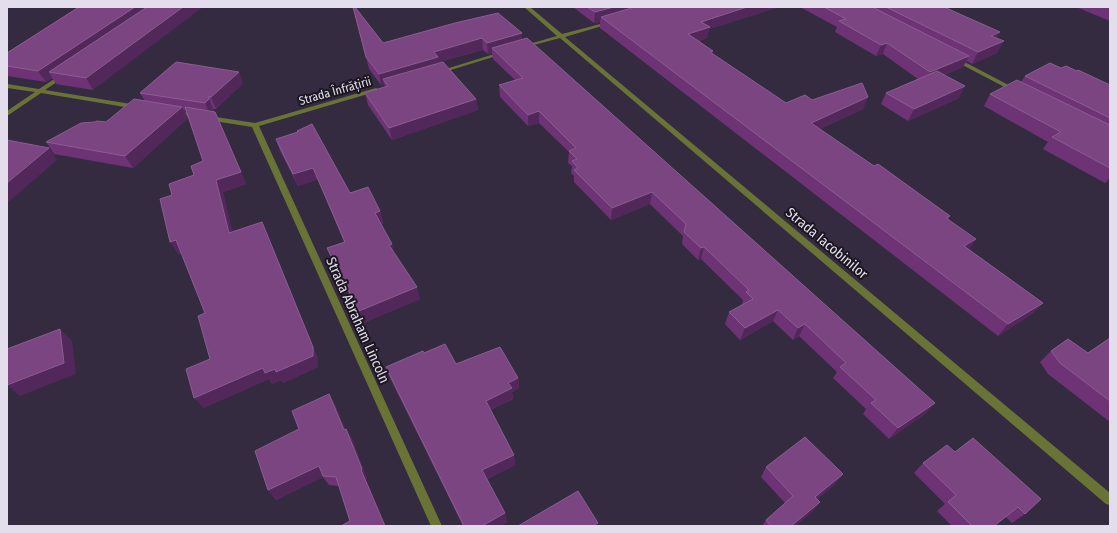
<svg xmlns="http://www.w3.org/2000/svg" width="1117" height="533" font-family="'Fira Sans Condensed',sans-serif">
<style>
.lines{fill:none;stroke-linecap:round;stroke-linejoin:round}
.street{fill:#6a7336;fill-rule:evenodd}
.wall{fill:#6e3374}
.shaded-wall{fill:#52285a}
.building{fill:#7a4581;stroke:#8b5d92}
.labels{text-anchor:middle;stroke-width:4;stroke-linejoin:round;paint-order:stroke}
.far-street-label{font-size:12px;fill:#e3ddec;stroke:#1b1620}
.street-label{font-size:14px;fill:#e3ddec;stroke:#1b1620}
</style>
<rect width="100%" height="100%" fill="#352b41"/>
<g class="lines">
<g class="street">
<path d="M 524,7 L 530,7 L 562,34 L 612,21 L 612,23 L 565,37 L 1110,493 L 1110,505 L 1106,504 L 560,38 L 522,48 L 522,46 L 557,36 Z"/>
<path d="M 501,52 L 506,53 L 441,73 L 436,72 Z"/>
<path d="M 955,57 L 1018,90 L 1019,91 L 1018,92 L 1014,92 L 953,60 L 952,59 Z"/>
<path d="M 62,74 L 65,76 L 64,77 L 45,90 L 137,105 L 140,107 L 137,109 L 41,93 L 7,116 L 7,111 L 35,92 L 7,88 L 7,84 L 39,89 Z"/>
<path d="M 376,88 L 378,89 L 378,91 L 259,126 L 442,526 L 431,526 L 252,127 L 176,115 L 173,113 L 176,111 L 255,123 Z"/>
</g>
</g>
<g class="wall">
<path d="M 79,7 L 93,90 L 56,84 L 52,78 L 46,82 L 7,76 L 7,53 Z"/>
<path d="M 353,7 L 383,43 L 522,33 L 522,39 L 926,413 L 889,439 L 863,414 L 866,409 L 833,378 L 837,372 L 799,336 L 793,340 L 773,321 L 740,340 L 725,324 L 729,312 L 743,305 L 742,304 L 743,300 L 701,259 L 698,260 L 682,244 L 683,236 L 650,204 L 611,220 L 574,182 L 574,176 L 571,173 L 572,166 L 568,163 L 569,152 L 539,123 L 528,126 L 500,97 L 499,85 L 515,80 L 493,59 L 492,53 L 488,54 L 483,50 L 439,62 L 476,99 L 478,110 L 392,140 L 368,105 L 365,93 L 385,87 L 384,84 L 381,85 L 369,69 Z"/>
<path d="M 573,7 L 779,7 L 709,29 L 707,38 L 699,41 L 713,51 L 712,54 L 786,103 L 812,100 L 863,109 L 820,129 L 874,166 L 950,216 L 948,219 L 969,250 L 1043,303 L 1032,314 L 998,336 L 600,28 L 600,22 L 594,23 Z"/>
<path d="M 800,7 L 944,7 L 996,38 L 997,53 L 972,64 L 967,61 L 963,67 L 944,75 L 959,98 L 908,121 L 881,104 L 886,93 L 918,79 L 883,54 L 876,56 L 835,32 L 837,27 Z"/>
<path d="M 1076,7 L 1110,7 L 1110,21 Z"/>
<path d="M 1061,68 L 1110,85 L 1110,180 L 1105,183 L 1043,149 L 1048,142 L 984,106 L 990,94 L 1021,82 L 1025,76 Z"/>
<path d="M 243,83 L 216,109 L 213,109 L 214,111 L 214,112 L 215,112 L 220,123 L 246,184 L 223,192 L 232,232 L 267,234 L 318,359 L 318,367 L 283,383 L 281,380 L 272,384 L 269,379 L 203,408 L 210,359 L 205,313 L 181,253 L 178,254 L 172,195 L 194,175 L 203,161 L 186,111 L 184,110 L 188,118 L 133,168 L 54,154 L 46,142 L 106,122 L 145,101 L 140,93 Z"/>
<path d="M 276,139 L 350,193 L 380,211 L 383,223 L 381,224 L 395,255 L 420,299 L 363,323 L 332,260 L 327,248 L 344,242 L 318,179 L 298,186 L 280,151 Z"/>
<path d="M 1110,338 L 1110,422 L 1048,374 L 1040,362 L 1051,351 L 1088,353 Z"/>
<path d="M 424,353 L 456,364 L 518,378 L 519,388 L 512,392 L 513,399 L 490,410 L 514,455 L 515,465 L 487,479 L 507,522 L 500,526 L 463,526 L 390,378 L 386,367 Z"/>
<path d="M 329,394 L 335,405 L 345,429 L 346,429 L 352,439 L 367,479 L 366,479 L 350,521 L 339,486 L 329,485 L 323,477 L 276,500 L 268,490 L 299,429 Z"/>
<path d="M 973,438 L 1025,514 L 1012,523 L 1006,517 L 994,526 L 952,526 L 937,511 L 945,504 L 914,473 L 923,463 L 955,452 Z"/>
<path d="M 766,467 L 843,474 L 835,484 L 817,499 L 820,502 L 813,511 L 795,526 L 762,526 L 766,520 L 785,503 L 761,477 Z"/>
</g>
<g class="shaded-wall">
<path d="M 135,7 L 156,7 L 49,72 L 52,78 L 46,82 L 38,71 Z"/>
<path d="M 183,7 L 203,7 L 93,90 L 86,78 Z"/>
<path d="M 614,7 L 652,7 L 601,17 L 600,22 L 594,23 L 595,12 Z"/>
<path d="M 747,7 L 779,7 L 709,29 L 707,38 L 686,45 L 688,34 L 701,22 Z"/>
<path d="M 1000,32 L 994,43 L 991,36 Z"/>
<path d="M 522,33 L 522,44 L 492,48 L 492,53 L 488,54 L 487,43 Z"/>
<path d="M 482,38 L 483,50 L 439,62 L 440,68 L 383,79 L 384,84 L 381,85 L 379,74 L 434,52 Z"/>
<path d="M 1004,41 L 997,53 L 972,64 L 978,52 Z"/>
<path d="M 887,43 L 883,54 L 876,56 L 881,45 Z"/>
<path d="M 969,56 L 963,67 L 925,84 L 930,72 Z"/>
<path d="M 239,72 L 243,83 L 216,109 L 211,97 Z"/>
<path d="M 965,86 L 959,98 L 908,121 L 914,109 Z"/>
<path d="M 868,97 L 863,109 L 807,135 L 811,123 Z"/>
<path d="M 209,99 L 214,111 L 210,114 L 205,103 Z"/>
<path d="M 476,99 L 478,110 L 392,140 L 389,128 Z"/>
<path d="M 182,107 L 188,118 L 133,168 L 125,156 Z"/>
<path d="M 539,111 L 539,123 L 528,126 L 528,115 Z"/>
<path d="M 215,112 L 246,184 L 223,192 L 236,245 L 229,233 L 216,180 Z"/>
<path d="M 49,148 L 57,160 L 7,203 L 7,183 Z"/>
<path d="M 313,168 L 318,179 L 298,186 L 293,174 Z"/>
<path d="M 1110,177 L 1110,180 L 1105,183 Z"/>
<path d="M 652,192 L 650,204 L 611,220 L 612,208 Z"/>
<path d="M 380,211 L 383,223 L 378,225 L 375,213 Z"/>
<path d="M 262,222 L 267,234 L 318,359 L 318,367 L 283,383 L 281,380 L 272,384 L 269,379 L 203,408 L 194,398 L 263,368 L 275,369 Z"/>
<path d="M 976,239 L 968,251 L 964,246 Z"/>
<path d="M 176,240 L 184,252 L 178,254 L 170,242 Z"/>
<path d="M 392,244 L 395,256 L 389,245 Z"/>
<path d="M 704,247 L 701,259 L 698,260 L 701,248 Z"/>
<path d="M 417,287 L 420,299 L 363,323 L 359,311 Z"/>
<path d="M 1043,303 L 1032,314 L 998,336 L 1008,324 Z"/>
<path d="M 778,310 L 773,321 L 740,340 L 745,328 Z"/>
<path d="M 805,324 L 799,336 L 793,340 L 798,328 Z"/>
<path d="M 60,329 L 72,341 L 76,374 L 20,396 L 7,385 Z"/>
<path d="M 518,378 L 519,388 L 512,392 L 513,399 L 487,411 L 486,401 L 508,383 Z"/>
<path d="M 329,394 L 335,405 L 349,440 L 344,430 Z"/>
<path d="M 935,403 L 926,413 L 889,439 L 898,428 Z"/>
<path d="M 346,429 L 352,439 L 367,479 L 366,479 L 386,526 L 385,526 L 361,470 Z"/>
<path d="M 514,455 L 515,465 L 484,480 L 482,470 Z"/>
<path d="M 319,466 L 323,477 L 276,500 L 268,490 Z"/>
<path d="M 843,474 L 835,484 L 808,506 L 815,497 Z"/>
<path d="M 820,502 L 813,511 L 795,526 L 791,526 Z"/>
<path d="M 505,513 L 507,522 L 500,526 L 482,526 Z"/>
</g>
<g class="building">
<path d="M 79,7 L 135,7 L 38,71 L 7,66 L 7,53 Z"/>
<path d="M 147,7 L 183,7 L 86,78 L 49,72 Z"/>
<path d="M 353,7 L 355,7 L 383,43 L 455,23 L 498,13 L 522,33 L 487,43 L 482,38 L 434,52 L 438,57 L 379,74 L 366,57 Z"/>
<path d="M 587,7 L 614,7 L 595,12 Z"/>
<path d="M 635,7 L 747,7 L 701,22 L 710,27 L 688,34 L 713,51 L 710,52 L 786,103 L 805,95 L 812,100 L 862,83 L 868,97 L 811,123 L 874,166 L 878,164 L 950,216 L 946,218 L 976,239 L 964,246 L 1043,303 L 1008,324 L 601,17 Z"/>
<path d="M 824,7 L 872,7 L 969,56 L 930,72 L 887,43 L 881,45 L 839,21 L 846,19 Z"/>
<path d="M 886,7 L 944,7 L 1000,32 L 991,36 L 1004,41 L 978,52 Z"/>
<path d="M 527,38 L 935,403 L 898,428 L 871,403 L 876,400 L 840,367 L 846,363 L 805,324 L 798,328 L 778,310 L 745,328 L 729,312 L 753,299 L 746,292 L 749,290 L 704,247 L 701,248 L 684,232 L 686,224 L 652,192 L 612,208 L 574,170 L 578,168 L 572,161 L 577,159 L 569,151 L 576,148 L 539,111 L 528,115 L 499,85 L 523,78 L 492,48 Z"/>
<path d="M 176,62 L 239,72 L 211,97 L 208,97 L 209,99 L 205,103 L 140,93 Z"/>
<path d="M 443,62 L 476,99 L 389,128 L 365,93 L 388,86 L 383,79 Z"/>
<path d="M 1050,63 L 1061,68 L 1066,66 L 1077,71 L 1078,70 L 1110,85 L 1110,118 L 1025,76 Z"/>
<path d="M 937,71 L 965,86 L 914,109 L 886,93 Z"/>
<path d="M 1017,80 L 1110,125 L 1110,168 L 1052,137 L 1061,132 L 990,94 Z"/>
<path d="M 134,99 L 182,107 L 125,156 L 46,142 L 81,123 L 95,122 L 97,121 L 106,122 Z"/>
<path d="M 185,107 L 215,112 L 241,172 L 216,180 L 229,233 L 262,222 L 313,347 L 313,356 L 276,372 L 275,369 L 265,373 L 263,368 L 194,398 L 186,369 L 210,359 L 198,316 L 205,313 L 176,240 L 170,242 L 160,199 L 172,195 L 169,184 L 194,175 L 191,166 L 203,161 Z"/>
<path d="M 312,124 L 350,193 L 368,187 L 380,211 L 375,213 L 392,244 L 389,245 L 417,287 L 359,311 L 327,248 L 345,242 L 313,168 L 293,174 L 276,139 L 298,132 L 297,131 Z"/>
<path d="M 7,140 L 49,148 L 7,183 Z"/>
<path d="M 60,329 L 64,363 L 7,385 L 7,349 Z"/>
<path d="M 1110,338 L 1110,401 L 1060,363 L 1051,351 L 1068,339 L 1088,353 Z"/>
<path d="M 445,344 L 456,364 L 500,347 L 518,378 L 508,383 L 512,388 L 486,401 L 514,455 L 482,470 L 505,513 L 482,526 L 464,526 L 386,367 L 423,351 L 424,353 Z"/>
<path d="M 329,394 L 344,430 L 346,429 L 362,469 L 361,470 L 385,526 L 341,526 L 350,521 L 336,477 L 323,476 L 319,466 L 268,490 L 255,451 L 299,429 L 292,411 Z"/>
<path d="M 805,437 L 843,474 L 815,497 L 820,502 L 791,526 L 771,526 L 766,520 L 793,496 L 766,467 Z"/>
<path d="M 973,438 L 1041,499 L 1025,514 L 1018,507 L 994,526 L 972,526 L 948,502 L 956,495 L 923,463 L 947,445 L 955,452 Z"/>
<path d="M 578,491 L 598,523 L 594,525 L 595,526 L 518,526 Z"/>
</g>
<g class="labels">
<g class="far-street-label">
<text transform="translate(335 91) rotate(-16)" y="4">Strada Înfrățirii</text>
</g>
<g class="street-label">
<text transform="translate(827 243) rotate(40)" y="5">Strada Iacobinilor</text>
<text transform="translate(358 320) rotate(66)" y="5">Strada Abraham Lincoln</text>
</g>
</g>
<rect width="1117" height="533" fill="none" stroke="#e3ddec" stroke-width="16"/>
</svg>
